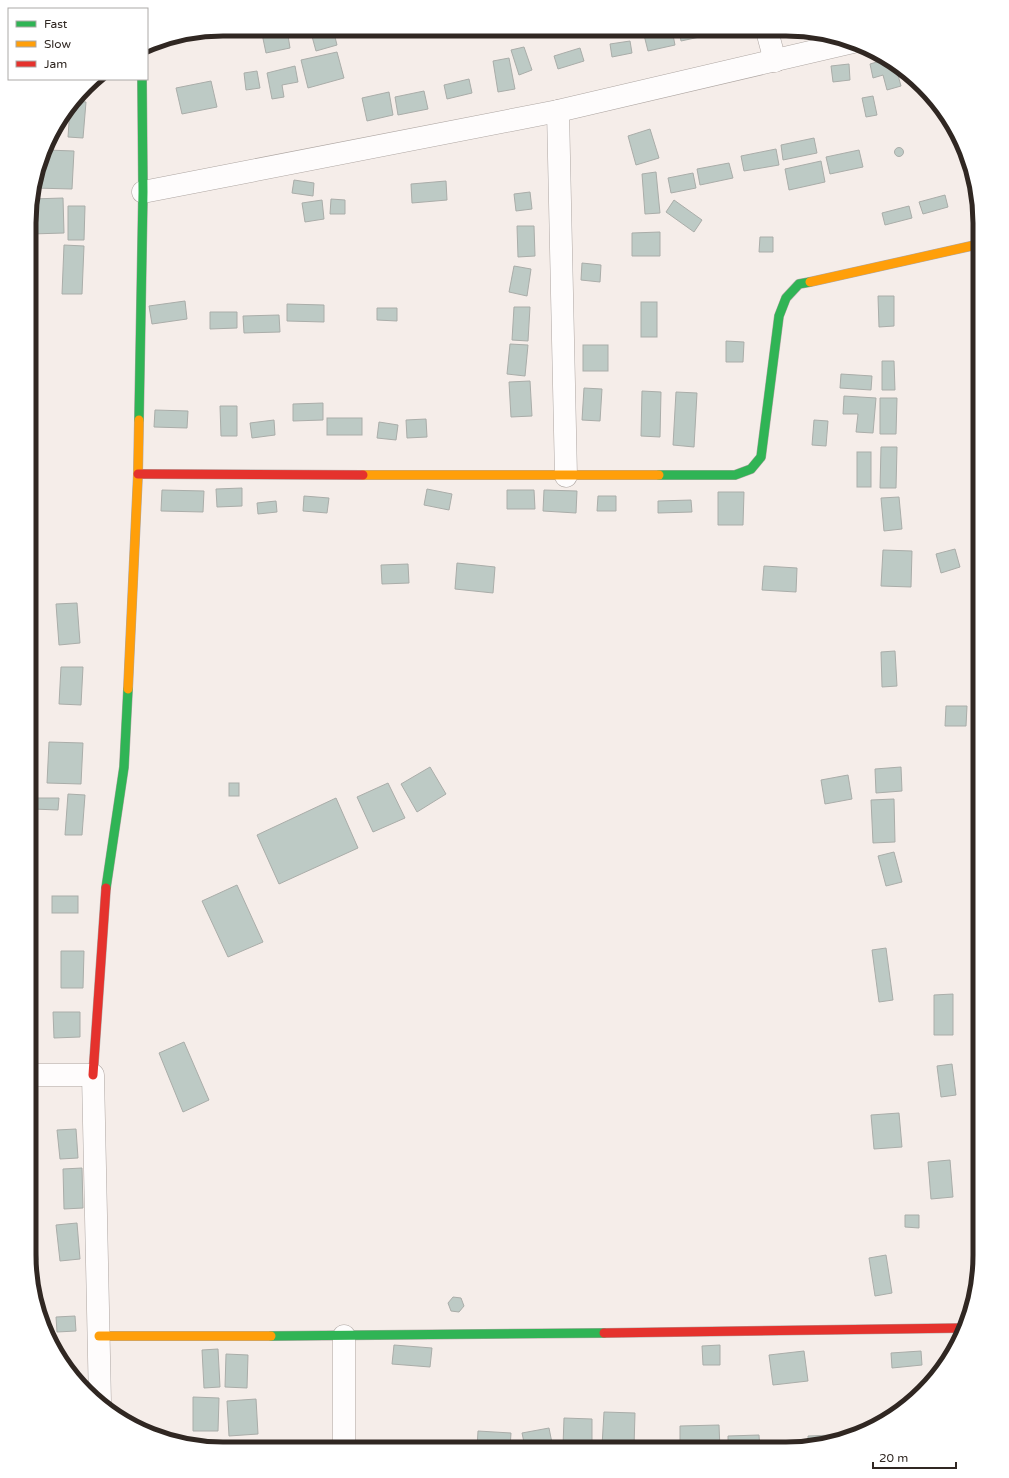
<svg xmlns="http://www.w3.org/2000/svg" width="1009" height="1478" font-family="'Varela Round',sans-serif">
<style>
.building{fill:#bdcac5;stroke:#aaada9}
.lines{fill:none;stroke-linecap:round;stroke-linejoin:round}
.street-casing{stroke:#aea6a2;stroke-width:23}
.fast-casing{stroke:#aea6a2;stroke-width:10}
.slow-casing{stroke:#aea6a2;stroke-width:10}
.jam-casing{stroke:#aea6a2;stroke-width:10}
.street{stroke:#fefcfc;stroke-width:22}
.fast{stroke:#30b455;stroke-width:9}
.slow{stroke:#ff9f0a;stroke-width:9}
.jam{stroke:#e5322d;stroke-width:9}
.rim{fill:none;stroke:#302722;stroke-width:5}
</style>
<rect width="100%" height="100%" fill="#f5ede9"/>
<g class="building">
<path d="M 261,29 L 287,29 L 290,48 L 266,53 Z"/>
<path d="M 310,29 L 333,29 L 337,45 L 316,51 Z"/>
<path d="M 379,29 L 393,29 L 381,34 Z"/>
<path d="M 669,30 L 672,30 L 675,45 L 648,51 L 644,35 Z"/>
<path d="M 679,30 L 718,30 L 718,33 L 681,41 Z"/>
<path d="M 630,41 L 632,53 L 612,57 L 610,44 Z"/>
<path d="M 524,47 L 532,70 L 519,75 L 511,50 Z"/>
<path d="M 580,48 L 584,61 L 558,69 L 554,56 Z"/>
<path d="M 337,52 L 344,78 L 308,88 L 301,60 Z"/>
<path d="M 509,58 L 515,89 L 498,92 L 493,61 Z"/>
<path d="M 887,59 L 895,64 L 901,86 L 887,90 L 883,75 L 873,78 L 870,64 Z"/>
<path d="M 849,64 L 850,80 L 833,82 L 831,66 Z"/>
<path d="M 295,66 L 298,82 L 282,85 L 284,97 L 272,99 L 267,73 Z"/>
<path d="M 257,71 L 260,88 L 246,90 L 244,73 Z"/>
<path d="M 469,79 L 472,93 L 447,99 L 444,85 Z"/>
<path d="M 211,81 L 217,107 L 182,114 L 176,88 Z"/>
<path d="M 424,91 L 428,109 L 398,115 L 395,97 Z"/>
<path d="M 389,92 L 393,115 L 367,121 L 362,98 Z"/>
<path d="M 873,96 L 877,115 L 866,117 L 862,98 Z"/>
<path d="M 76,101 L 86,102 L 83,138 L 68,137 L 70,108 Z"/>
<path d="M 650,129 L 659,158 L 636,165 L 628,136 Z"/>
<path d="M 814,138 L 817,153 L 783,160 L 781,145 Z"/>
<circle cx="899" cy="152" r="4.5"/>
<path d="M 776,149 L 779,165 L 744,171 L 741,156 Z"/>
<path d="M 47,150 L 74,151 L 72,189 L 34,188 Z"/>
<path d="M 859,150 L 863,167 L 830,174 L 826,157 Z"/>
<path d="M 821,161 L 825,182 L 789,190 L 785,169 Z"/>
<path d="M 729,163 L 733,178 L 700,185 L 697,169 Z"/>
<path d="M 656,172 L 660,213 L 645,214 L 642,174 Z"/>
<path d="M 693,173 L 696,188 L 671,193 L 668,178 Z"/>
<path d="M 294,180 L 314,183 L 313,196 L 292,193 Z"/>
<path d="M 446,181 L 447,200 L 412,203 L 411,184 Z"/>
<path d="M 530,192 L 532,209 L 516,211 L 514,194 Z"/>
<path d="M 945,195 L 948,207 L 923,214 L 919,202 Z"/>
<path d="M 63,198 L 64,233 L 31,234 L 31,199 Z"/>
<path d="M 331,199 L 345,200 L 345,214 L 330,214 Z"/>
<path d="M 322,200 L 324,219 L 305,222 L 302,203 Z"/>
<path d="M 674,200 L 702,220 L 694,232 L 666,212 Z"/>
<path d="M 68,206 L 85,206 L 84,240 L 68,240 Z"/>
<path d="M 909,206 L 912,218 L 885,225 L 882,213 Z"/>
<path d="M 517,226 L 534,226 L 535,256 L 518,257 Z"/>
<path d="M 660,232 L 660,256 L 632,256 L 632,233 Z"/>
<path d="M 760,237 L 773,237 L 773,252 L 759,252 Z"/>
<path d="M 64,245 L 84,246 L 82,294 L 62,294 Z"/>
<path d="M 582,263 L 601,265 L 600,282 L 581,280 Z"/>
<path d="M 514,266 L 531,269 L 527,296 L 509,292 Z"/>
<path d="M 878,296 L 894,296 L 894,326 L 879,327 Z"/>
<path d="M 185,301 L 187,319 L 152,324 L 149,306 Z"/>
<rect x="641" y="302" width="16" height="35"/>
<path d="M 287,304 L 324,305 L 324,322 L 287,321 Z"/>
<path d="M 514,307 L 530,307 L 528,341 L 512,340 Z"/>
<path d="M 377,308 L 397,308 L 397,321 L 377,320 Z"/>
<path d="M 210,312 L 237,312 L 237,328 L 210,329 Z"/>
<path d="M 279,315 L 280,332 L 244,333 L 243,316 Z"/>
<path d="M 726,341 L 744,342 L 743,362 L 726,362 Z"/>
<path d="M 510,344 L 528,345 L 525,376 L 507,374 Z"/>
<rect x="583" y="345" width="25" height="26"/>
<path d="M 882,361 L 894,361 L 895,390 L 882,390 Z"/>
<path d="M 841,374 L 872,376 L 871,390 L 840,388 Z"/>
<path d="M 530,381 L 532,416 L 511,417 L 509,382 Z"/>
<path d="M 584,388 L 602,389 L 600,421 L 582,420 Z"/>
<path d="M 642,391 L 661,392 L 660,437 L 641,436 Z"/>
<path d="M 676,392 L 697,393 L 694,447 L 673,445 Z"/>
<path d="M 844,396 L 876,398 L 873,433 L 856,432 L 858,414 L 843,414 Z"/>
<path d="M 880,398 L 897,398 L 896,434 L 880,434 Z"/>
<path d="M 323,403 L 323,420 L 293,421 L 293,404 Z"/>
<path d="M 220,406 L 237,406 L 237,436 L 221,436 Z"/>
<path d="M 155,410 L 188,411 L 187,428 L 154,427 Z"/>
<rect x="327" y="418" width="35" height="17"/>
<path d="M 426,419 L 427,437 L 407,438 L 406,420 Z"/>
<path d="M 274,420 L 275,435 L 252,438 L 250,423 Z"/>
<path d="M 814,420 L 828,421 L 826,446 L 812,445 Z"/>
<path d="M 379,422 L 398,425 L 396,440 L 377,438 Z"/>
<path d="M 881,447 L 897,447 L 896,488 L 880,488 Z"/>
<rect x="857" y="452" width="14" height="35"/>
<path d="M 242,488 L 242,506 L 217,507 L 216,489 Z"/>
<path d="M 427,489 L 452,494 L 449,510 L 424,505 Z"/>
<path d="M 162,490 L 204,491 L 203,512 L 161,511 Z"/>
<path d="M 507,490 L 534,490 L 535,509 L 507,509 Z"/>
<path d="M 544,490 L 577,491 L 576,513 L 543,511 Z"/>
<path d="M 718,492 L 744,492 L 743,525 L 718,525 Z"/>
<path d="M 304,496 L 329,498 L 327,513 L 303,511 Z"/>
<path d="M 598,496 L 616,496 L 616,511 L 597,511 Z"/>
<path d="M 899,497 L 902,529 L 884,531 L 881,498 Z"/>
<path d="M 691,500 L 692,512 L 658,513 L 658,501 Z"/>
<path d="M 276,501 L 277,512 L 258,514 L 257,503 Z"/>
<path d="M 955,549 L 960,567 L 941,573 L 936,554 Z"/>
<path d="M 883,550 L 912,551 L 911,587 L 881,586 Z"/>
<path d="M 457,563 L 495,567 L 493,593 L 455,589 Z"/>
<path d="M 408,564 L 409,583 L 382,584 L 381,565 Z"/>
<path d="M 764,566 L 797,568 L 796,592 L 762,590 Z"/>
<path d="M 77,603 L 80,643 L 59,645 L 56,604 Z"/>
<path d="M 895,651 L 897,686 L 882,687 L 881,652 Z"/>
<path d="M 61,667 L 83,667 L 81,705 L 59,704 Z"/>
<path d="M 946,706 L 967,706 L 966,726 L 945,726 Z"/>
<path d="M 49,742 L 83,743 L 81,784 L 47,783 Z"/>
<path d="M 430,767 L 446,794 L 417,812 L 401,784 Z"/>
<path d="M 901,767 L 902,791 L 876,793 L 875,769 Z"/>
<path d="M 848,775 L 852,799 L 825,804 L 821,780 Z"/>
<rect x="229" y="783" width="10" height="13"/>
<path d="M 388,783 L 405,818 L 373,832 L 357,797 Z"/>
<path d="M 68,794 L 85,795 L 82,835 L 65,835 Z"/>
<path d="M 33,798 L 59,798 L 58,810 L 33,809 Z"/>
<path d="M 336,798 L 358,848 L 279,884 L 257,835 Z"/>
<path d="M 894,799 L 895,842 L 873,843 L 871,800 Z"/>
<path d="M 894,852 L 902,882 L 886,886 L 878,856 Z"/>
<path d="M 237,885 L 263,942 L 228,957 L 202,901 Z"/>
<rect x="52" y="896" width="26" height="17"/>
<path d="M 886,948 L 893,1000 L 879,1002 L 872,950 Z"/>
<path d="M 61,951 L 84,951 L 83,988 L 61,988 Z"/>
<path d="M 953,994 L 953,1035 L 934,1035 L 934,995 Z"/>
<path d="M 53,1012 L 80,1012 L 80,1037 L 54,1038 Z"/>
<path d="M 184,1042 L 209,1100 L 183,1112 L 159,1053 Z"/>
<path d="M 952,1064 L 956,1095 L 941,1097 L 937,1066 Z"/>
<path d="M 899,1113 L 902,1147 L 874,1149 L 871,1115 Z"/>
<path d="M 76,1129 L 78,1158 L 60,1159 L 57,1130 Z"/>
<path d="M 950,1160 L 953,1197 L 931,1199 L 928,1162 Z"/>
<path d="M 82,1168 L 83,1208 L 64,1209 L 63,1169 Z"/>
<path d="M 905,1215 L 919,1215 L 919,1228 L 905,1227 Z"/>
<path d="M 77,1223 L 80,1259 L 60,1261 L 56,1225 Z"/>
<path d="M 37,1242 L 38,1260 L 30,1260 L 29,1243 Z"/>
<path d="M 886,1255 L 892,1293 L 875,1296 L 869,1258 Z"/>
<path d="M 453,1297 L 461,1298 L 464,1306 L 459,1312 L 451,1311 L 448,1303 Z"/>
<path d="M 75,1316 L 76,1331 L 57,1332 L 56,1317 Z"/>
<path d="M 394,1345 L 432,1348 L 430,1367 L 392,1364 Z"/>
<path d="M 720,1345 L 720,1365 L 703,1365 L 702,1346 Z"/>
<path d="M 218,1349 L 220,1387 L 204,1388 L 202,1350 Z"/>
<path d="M 804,1351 L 808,1381 L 773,1385 L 769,1355 Z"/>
<path d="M 921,1351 L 922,1365 L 892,1368 L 891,1353 Z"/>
<path d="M 226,1354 L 248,1355 L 247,1388 L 225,1387 Z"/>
<path d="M 193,1397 L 219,1398 L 218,1431 L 193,1431 Z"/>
<path d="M 256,1399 L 258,1434 L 229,1436 L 227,1401 Z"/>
<path d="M 604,1412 L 635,1413 L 634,1447 L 602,1446 Z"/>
<path d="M 564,1418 L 592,1419 L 592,1447 L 563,1446 Z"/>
<path d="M 719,1425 L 720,1449 L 680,1449 L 680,1426 Z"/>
<path d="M 549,1428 L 552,1443 L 525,1447 L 522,1433 Z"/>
<path d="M 478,1431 L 511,1433 L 510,1448 L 477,1448 Z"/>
<path d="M 759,1435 L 760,1449 L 728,1449 L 728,1436 Z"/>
<path d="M 833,1435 L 833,1438 L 808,1444 L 808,1436 Z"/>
<path d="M 251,1444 L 251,1448 L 229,1447 Z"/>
</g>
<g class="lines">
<defs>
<g id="street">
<path d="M 767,31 L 775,61"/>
<path d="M 558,111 L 566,476"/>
<path d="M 143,192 L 558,111 L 853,42"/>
<path d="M 29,1075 L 93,1075 L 100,1403"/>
<path d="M 344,1336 L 344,1448"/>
</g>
<g id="fast">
<path d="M 139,420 L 143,192 L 142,79"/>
<path d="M 659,475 L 735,475 L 751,469 L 761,457 L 779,316 L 786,298 L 799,284 L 810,282"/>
<path d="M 106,888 L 124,767 L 128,689"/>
<path d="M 271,1336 L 604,1333"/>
</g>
<g id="slow">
<path d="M 810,282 L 980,244"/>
<path d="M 363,475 L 659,475"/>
<path d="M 128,689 L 138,474 L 139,420"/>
<path d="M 99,1336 L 271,1336"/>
</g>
<g id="jam">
<path d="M 138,474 L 363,475"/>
<path d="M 93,1075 L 106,888"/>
<path d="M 604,1333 L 964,1328"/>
</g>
</defs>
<use href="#street" class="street-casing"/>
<use href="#fast" class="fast-casing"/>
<use href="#slow" class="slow-casing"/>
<use href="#jam" class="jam-casing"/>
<use href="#street" class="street"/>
<use href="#fast" class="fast"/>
<use href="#slow" class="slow"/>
<use href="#jam" class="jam"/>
</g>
<path d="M0 0H1009V1478H0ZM223 36H786A187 187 0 0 1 973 223V1255A187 187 0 0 1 786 1442H223A187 187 0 0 1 36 1255V223A187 187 0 0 1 223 36Z" fill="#fff" fill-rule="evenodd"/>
<path class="rim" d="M223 36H786A187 187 0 0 1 973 223V1255A187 187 0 0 1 786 1442H223A187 187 0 0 1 36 1255V223A187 187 0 0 1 223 36Z"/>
<rect x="8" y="8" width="140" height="72" fill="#ffffff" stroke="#aca9a7"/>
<rect x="16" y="21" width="20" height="6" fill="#30b455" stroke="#aca9a7"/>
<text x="44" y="28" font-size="12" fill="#302722">Fast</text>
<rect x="16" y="41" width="20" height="6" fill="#ff9f0a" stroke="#aca9a7"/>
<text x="44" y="48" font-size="12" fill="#302722">Slow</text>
<rect x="16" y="61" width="20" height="6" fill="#e5322d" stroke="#aca9a7"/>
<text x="44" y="68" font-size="12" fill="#302722">Jam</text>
<path d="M873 1462v6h83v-6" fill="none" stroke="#302722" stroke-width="2"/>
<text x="879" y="1462" font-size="12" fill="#302722" stroke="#ffffff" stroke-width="3" paint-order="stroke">20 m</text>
</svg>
